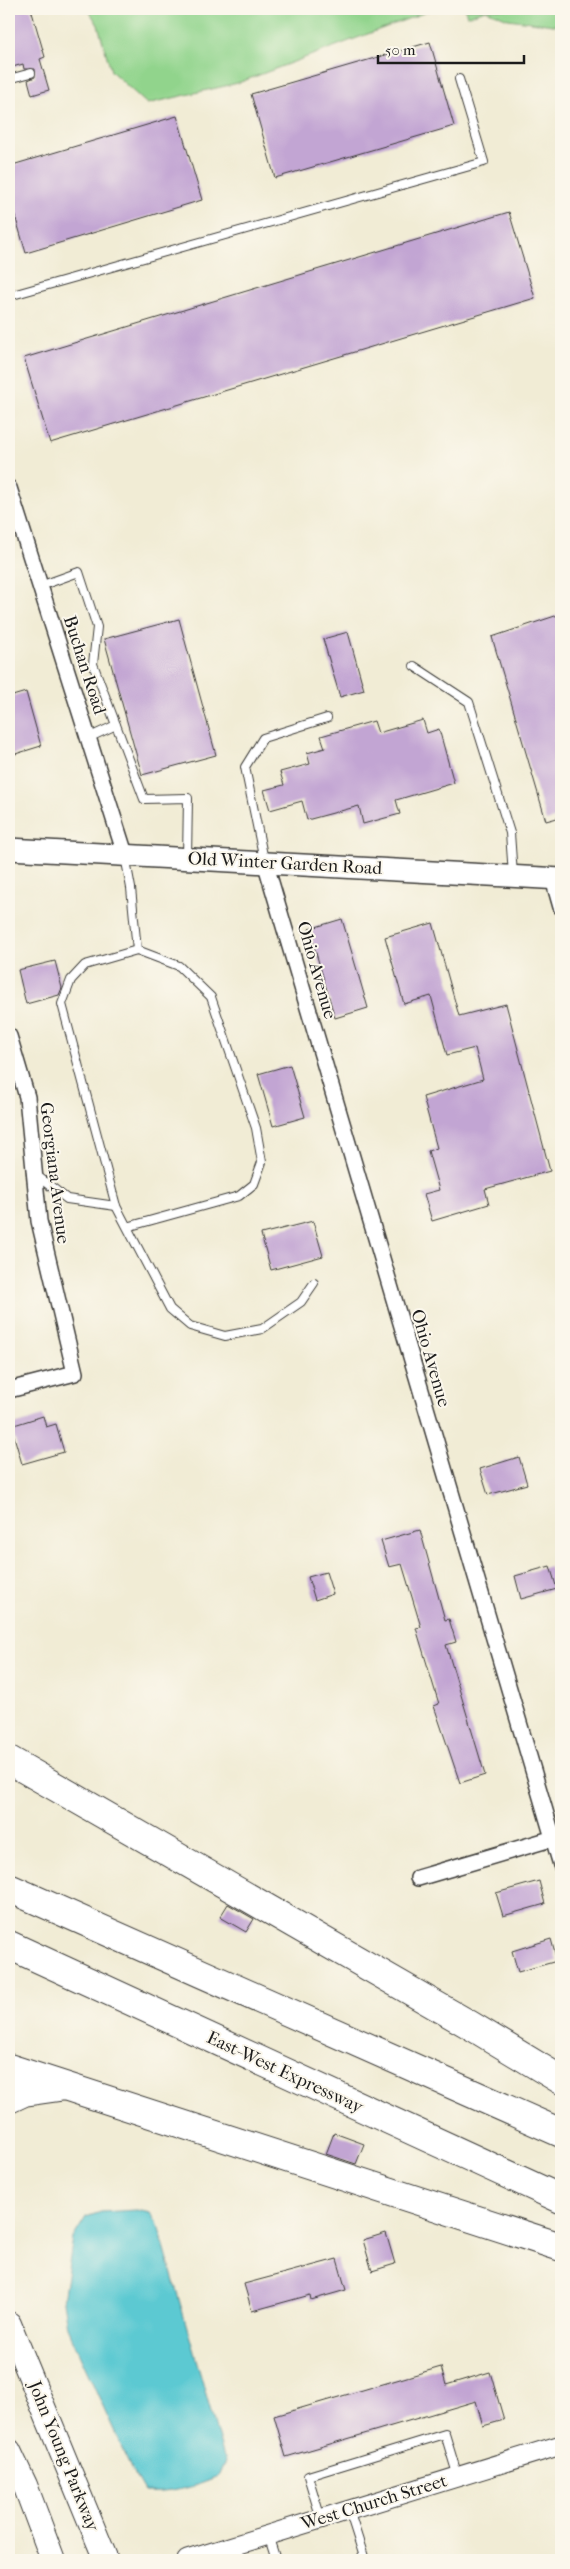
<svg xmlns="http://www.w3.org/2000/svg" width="570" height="2569" font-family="'IM FELL French Canon',serif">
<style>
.green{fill:#91d48c;stroke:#567854}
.water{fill:#5cc9d2;stroke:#3c7277}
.building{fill:#c2a5d3}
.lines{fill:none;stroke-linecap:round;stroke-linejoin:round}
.service-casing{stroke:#3c3b38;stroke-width:10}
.minor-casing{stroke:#3c3b38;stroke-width:18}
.tertiary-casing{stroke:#3c3b38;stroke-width:21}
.secondary-casing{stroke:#3c3b38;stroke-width:24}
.primary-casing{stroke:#3c3b38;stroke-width:26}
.motorway-casing{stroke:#3c3b38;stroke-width:30}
.service{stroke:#fff;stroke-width:8}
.minor{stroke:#fff;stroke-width:15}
.tertiary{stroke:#fff;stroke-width:19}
.secondary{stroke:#fff;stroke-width:21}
.primary{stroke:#fff;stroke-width:24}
.motorway{stroke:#fff;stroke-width:28}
.labels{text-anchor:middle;stroke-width:4;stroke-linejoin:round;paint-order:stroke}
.street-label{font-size:18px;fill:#1c1c1c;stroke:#fbf7ec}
</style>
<rect width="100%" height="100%" fill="#fbf7ec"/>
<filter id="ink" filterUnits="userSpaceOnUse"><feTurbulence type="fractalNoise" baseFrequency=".02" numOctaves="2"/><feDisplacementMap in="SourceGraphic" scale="10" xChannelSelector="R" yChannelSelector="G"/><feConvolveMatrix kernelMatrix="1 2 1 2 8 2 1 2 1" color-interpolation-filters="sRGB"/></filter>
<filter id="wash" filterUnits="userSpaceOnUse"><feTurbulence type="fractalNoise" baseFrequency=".0096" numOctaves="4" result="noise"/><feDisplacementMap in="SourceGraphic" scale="20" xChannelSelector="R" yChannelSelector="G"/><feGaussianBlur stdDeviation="1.12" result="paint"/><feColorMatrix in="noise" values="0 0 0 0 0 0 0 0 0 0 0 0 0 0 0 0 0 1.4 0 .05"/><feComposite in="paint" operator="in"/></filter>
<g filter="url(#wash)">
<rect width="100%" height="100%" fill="#f1ecd5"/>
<g class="green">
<path d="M 88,9 L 434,9 L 238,83 L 147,104 L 111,71 L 98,25 Z"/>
<path d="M 465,9 L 561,9 L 561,26 L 508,19 L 486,10 L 467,16 Z"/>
</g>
<path class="water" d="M 137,2210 L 150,2213 L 157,2222 L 225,2461 L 218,2477 C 195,2487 170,2494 145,2492 L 132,2470 L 67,2327 L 63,2301 L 73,2238 L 86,2217 L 101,2212 Z"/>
<g id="blocks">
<g class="building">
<path d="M 23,9 L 31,9 L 45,57 L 40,59 L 49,90 L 32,95 L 28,80 L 35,77 L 35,69 L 24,69 L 23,64 L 9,68 L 9,13 Z"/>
<path d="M 430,42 L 454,126 L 275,178 L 251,94 Z"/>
<path d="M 177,116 L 202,200 L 26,253 L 9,195 L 9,166 Z"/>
<path d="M 509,212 L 535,298 L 50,443 L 24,358 Z"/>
<path d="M 561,614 L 561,817 L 546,821 L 492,637 Z"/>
<path d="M 179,619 L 216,755 L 142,775 L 104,639 Z"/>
<path d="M 348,632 L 364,690 L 340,697 L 323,639 Z"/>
<path d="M 26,692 L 41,746 L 9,756 L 9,697 Z"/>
<path d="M 423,720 L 427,733 L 439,729 L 454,783 L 396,800 L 400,814 L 363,824 L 359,806 L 307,820 L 302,801 L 270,810 L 264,790 L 284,785 L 280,772 L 310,764 L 307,753 L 325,748 L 321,736 L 374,721 L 378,733 Z"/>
<path d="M 342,919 L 368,1008 L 335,1018 L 309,929 Z"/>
<path d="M 433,923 L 459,1016 L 506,1004 L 550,1171 L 485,1189 L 489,1204 L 432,1221 L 424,1194 L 439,1190 L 428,1151 L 437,1148 L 423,1097 L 483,1079 L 475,1048 L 447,1055 L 431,996 L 404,1004 L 385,937 Z"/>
<path d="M 55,961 L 62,988 L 59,995 L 26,1004 L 18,970 Z"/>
<path d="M 290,1065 L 305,1117 L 273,1126 L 258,1074 Z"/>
<path d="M 313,1221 L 323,1256 L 271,1270 L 261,1234 Z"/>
<path d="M 43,1416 L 46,1427 L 56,1424 L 64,1452 L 22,1464 L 11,1426 Z"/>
<path d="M 519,1457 L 527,1484 L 488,1495 L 480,1469 Z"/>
<path d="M 420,1530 L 445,1620 L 449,1619 L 456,1642 L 446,1645 L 485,1775 L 460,1783 L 434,1706 L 439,1704 L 416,1628 L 421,1627 L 402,1564 L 389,1567 L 381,1541 Z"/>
<path d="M 550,1566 L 557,1589 L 521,1599 L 515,1576 Z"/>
<path d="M 326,1572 L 333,1594 L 315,1600 L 308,1577 Z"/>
<path d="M 539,1881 L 545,1904 L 503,1916 L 496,1893 Z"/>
<path d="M 228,1904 L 254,1919 L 246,1932 L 220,1917 Z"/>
<path d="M 551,1939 L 557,1961 L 518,1972 L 512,1951 Z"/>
<path d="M 334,2133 L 364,2144 L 356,2164 L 326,2154 Z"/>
<path d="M 386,2233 L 395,2264 L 372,2271 L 363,2240 Z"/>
<path d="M 337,2259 L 346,2290 L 311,2300 L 310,2295 L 252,2311 L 244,2284 Z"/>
<path d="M 441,2367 L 446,2385 L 490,2372 L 504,2420 L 483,2426 L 476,2401 L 286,2457 L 274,2416 Z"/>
</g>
</g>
</g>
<g filter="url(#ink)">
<use href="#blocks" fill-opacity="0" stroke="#3c3b38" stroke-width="1"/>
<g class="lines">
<defs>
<g id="service">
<path d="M 9,79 L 31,73"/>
<path d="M 9,296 L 484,162 L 459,79"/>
<path d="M 40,586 L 79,572 L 97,627 L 93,664 L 144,799 L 188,798 L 187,858"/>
<path d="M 414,666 L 469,702 L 510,833 L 513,875"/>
<path d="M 88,738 L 116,725"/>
<path d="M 125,856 L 131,888 L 137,950"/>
<path d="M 264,860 L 245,767 L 263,738 L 327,718"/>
<path d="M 36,1175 L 67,1199 L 116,1206"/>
<path d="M 127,1227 L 239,1196 L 254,1184 L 262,1162 L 256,1128 L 211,997 L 179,966 L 137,950 L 85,965 L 71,980 L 62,1004 L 116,1206 L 170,1309 L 190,1326 L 225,1336 L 262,1329 L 301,1302 L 314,1283"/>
<path d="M 349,2510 L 365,2560"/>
<path d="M 321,2519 L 308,2476 L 445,2434 L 458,2477"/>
<path d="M 268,2535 L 276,2560"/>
</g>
<g id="minor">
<path d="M 9,488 L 125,854"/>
<path d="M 265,862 L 561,1865"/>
<path d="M 553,879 L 561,907"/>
<path d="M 9,1036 L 27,1097 L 39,1221 L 75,1373 L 9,1390"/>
<path d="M 418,1878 L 561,1836"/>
</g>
<path id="tertiary" d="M 187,2560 L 561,2445"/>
<path id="secondary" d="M 9,849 L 561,879"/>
<g id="primary">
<path d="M 9,2324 L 106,2560"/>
<path d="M 9,2451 L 25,2485 L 53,2560"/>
</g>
<g id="motorway">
<path d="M 9,1760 L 470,2025 L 561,2080"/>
<path d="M 9,1888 L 561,2133"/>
<path d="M 9,1945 L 561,2199"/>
<path d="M 9,2068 L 561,2247"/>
<path d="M 9,2099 L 24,2092 L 59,2087"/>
</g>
</defs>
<use href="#service" class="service-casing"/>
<use href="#minor" class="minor-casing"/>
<use href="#tertiary" class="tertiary-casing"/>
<use href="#secondary" class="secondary-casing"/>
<use href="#primary" class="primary-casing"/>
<use href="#motorway" class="motorway-casing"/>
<use href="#service" class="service"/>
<use href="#minor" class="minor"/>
<use href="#tertiary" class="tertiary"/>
<use href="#secondary" class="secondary"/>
<use href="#primary" class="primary"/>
<use href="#motorway" class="motorway"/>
</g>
</g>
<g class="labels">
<g class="street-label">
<text transform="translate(85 665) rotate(72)" y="6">Buchan Road</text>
<text transform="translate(285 863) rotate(3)" y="6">Old Winter Garden Road</text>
<text transform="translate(317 970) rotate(74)" y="6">Ohio Avenue</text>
<text transform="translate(55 1173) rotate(83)" y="6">Georgiana Avenue</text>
<text transform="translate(431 1358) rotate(74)" y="6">Ohio Avenue</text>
<text transform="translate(285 2072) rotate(25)" y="6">East-West Expressway</text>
<text transform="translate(64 2456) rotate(68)" y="6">John Young Parkway</text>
<text transform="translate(374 2502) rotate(-17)" y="6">West Church Street</text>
</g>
</g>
<rect width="570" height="2569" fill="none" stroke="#fbf7ec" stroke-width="30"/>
<path d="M378 55v8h146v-8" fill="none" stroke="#1c1c1c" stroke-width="2.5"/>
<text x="385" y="55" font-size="15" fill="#1c1c1c" stroke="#fbf7ec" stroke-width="4" paint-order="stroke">50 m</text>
</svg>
